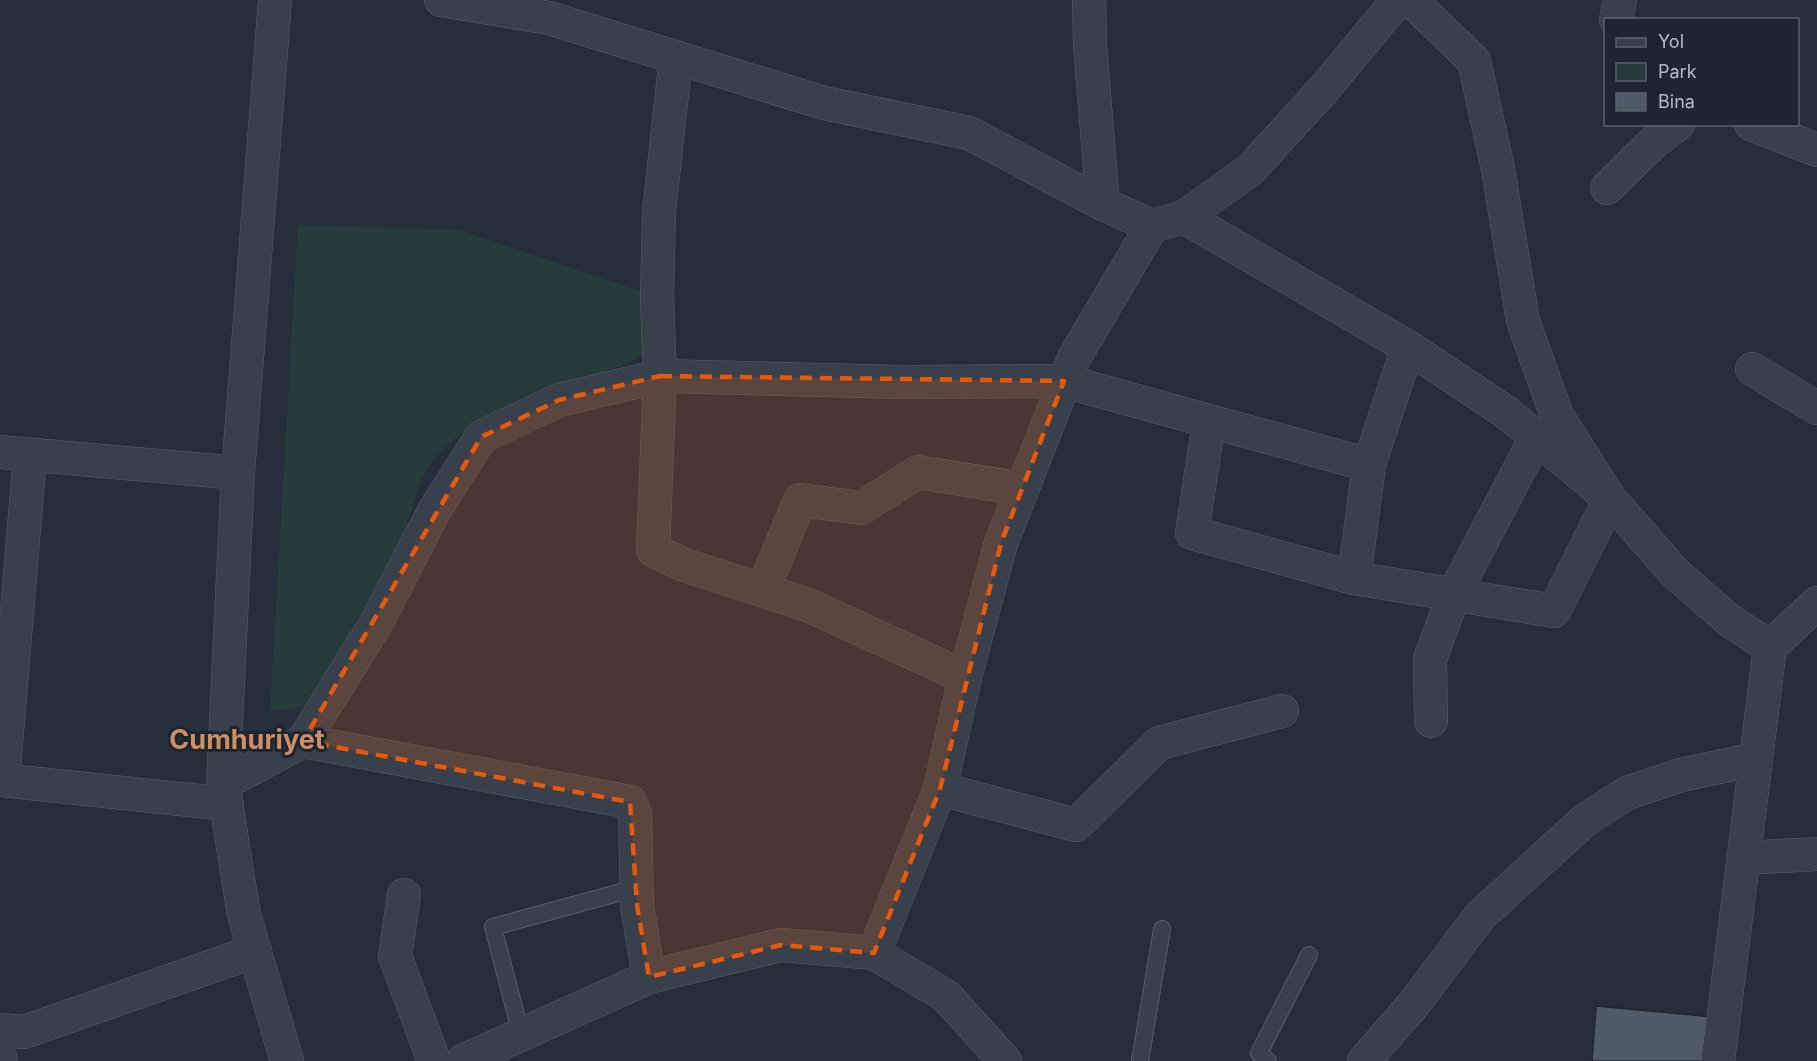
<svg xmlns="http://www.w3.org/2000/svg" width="1817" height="1061" font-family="Inter,sans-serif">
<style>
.green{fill:#263b3c}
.building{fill:#4f5b69;stroke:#1f2832;stroke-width:1.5}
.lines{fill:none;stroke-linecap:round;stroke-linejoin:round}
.service-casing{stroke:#565f69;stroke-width:18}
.minor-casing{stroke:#565f69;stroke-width:34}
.tertiary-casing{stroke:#565f69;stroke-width:34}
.service{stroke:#38414b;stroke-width:16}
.minor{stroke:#38414b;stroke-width:33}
.tertiary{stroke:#38414b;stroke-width:33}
.marked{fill:#e8590c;fill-opacity:0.2;stroke:#e8590c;stroke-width:4.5;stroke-dasharray:12 8;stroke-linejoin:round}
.labels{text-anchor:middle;stroke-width:6;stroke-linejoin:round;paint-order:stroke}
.district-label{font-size:27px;font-weight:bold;fill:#d08e65;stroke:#1d2630}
</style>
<rect width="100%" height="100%" fill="#242f3b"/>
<path class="green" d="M 298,225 L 459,230 L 647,293 L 645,351 C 624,372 588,373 561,383 C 519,398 449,430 426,471 C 417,487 413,509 406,527 C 393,560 330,692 301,706 C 293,710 279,709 270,711 Z"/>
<path class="building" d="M 1596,1006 L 1714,1017 L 1711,1061 L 1592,1061 Z"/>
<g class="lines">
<defs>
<g id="service">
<path d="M 521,1034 L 493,927 L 636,888"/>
<path d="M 1140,1061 L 1162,929"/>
<path d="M 1268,1061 L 1259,1053 L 1309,955"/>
</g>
<g id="minor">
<path d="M 441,0 L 549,18 L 824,103 L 969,133 L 1103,204 L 1152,226"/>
<path d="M 1089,0 L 1090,45 L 1103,204"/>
<path d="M 1411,0 L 1474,61 L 1498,169 L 1523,321 L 1557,416 L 1610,499 L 1675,573 L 1729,620 L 1770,647"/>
<path d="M 1616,20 L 1620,0"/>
<path d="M 676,57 L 659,212 L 657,298 L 660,376 L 653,550 L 684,565 L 808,605 L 965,677"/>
<path d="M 1751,124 L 1817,150"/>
<path d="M 1607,188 L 1654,142 L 1678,124"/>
<path d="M 1184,217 L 1408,347 L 1507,413 L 1610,499 L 1554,611 L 1354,578 L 1192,533 L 1209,422"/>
<path d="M 1752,369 L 1817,408"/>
<path d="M 0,452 L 238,473"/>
<path d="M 1354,578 L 1369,465 L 1408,347"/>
<path d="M 763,590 L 800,500 L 861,508 L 918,472 L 1022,489"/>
<path d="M 1431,721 L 1430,659 L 1454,594 L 1536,438"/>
<path d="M 303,741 L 377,622 L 434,511 L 481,437 L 559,400 L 660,376 L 902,382 L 1064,381 L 1369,465"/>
<path d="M 0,780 L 227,804"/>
<path d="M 3,780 L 30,455"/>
<path d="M 223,784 L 303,741 L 630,802 L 635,814 L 637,905 L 649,977"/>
<path d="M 940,789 L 1076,825 L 1159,743 L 1282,711"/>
<path d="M 1743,858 L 1817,854"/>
<path d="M 404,895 L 395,956 L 434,1061"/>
<path d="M 874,953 L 940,789 L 965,677 L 1001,543 L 1074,358 L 1152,226 L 1184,217 L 1250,170 L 1324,89 L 1398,0"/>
<path d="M 0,1030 L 24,1032 L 255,951"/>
<path d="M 0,1058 L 1,1061"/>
<path d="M 463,1061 L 649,977 L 781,945 L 874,953 L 946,996 L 1005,1061"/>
<path d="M 1364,1061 L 1413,1005 L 1480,916 L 1585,820 L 1627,793 L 1681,775 L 1756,759"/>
</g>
<g id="tertiary">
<path d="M 275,0 L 238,473 L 223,784 L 244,915 L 287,1061"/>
<path d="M 1718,1061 L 1770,647 L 1817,603"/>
</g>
</defs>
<use href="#service" class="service-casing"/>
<use href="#minor" class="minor-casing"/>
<use href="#tertiary" class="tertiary-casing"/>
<use href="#service" class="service"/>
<use href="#minor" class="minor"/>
<use href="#tertiary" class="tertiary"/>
</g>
<path class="marked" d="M 660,376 L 1064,381 L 1001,543 L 940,789 L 874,953 L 781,945 L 649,977 L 637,905 L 630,802 L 303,741 L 481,437 L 559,400 Z"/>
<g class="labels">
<g class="district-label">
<text x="247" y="749">Cumhuriyet</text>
</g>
</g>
<rect x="1604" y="18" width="195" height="108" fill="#1d2630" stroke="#59626c" stroke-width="1.5"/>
<rect x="1616" y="38" width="30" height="9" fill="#38414b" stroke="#59626c" stroke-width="1.5"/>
<text x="1658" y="48" font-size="18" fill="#b3bcc7">Yol</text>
<rect x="1616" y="63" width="30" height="18" fill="#263b3c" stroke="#59626c" stroke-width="1.5"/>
<text x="1658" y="78" font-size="18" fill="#b3bcc7">Park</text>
<rect x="1616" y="93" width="30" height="18" fill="#4f5b69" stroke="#59626c" stroke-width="1.5"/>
<text x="1658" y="108" font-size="18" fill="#b3bcc7">Bina</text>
</svg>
